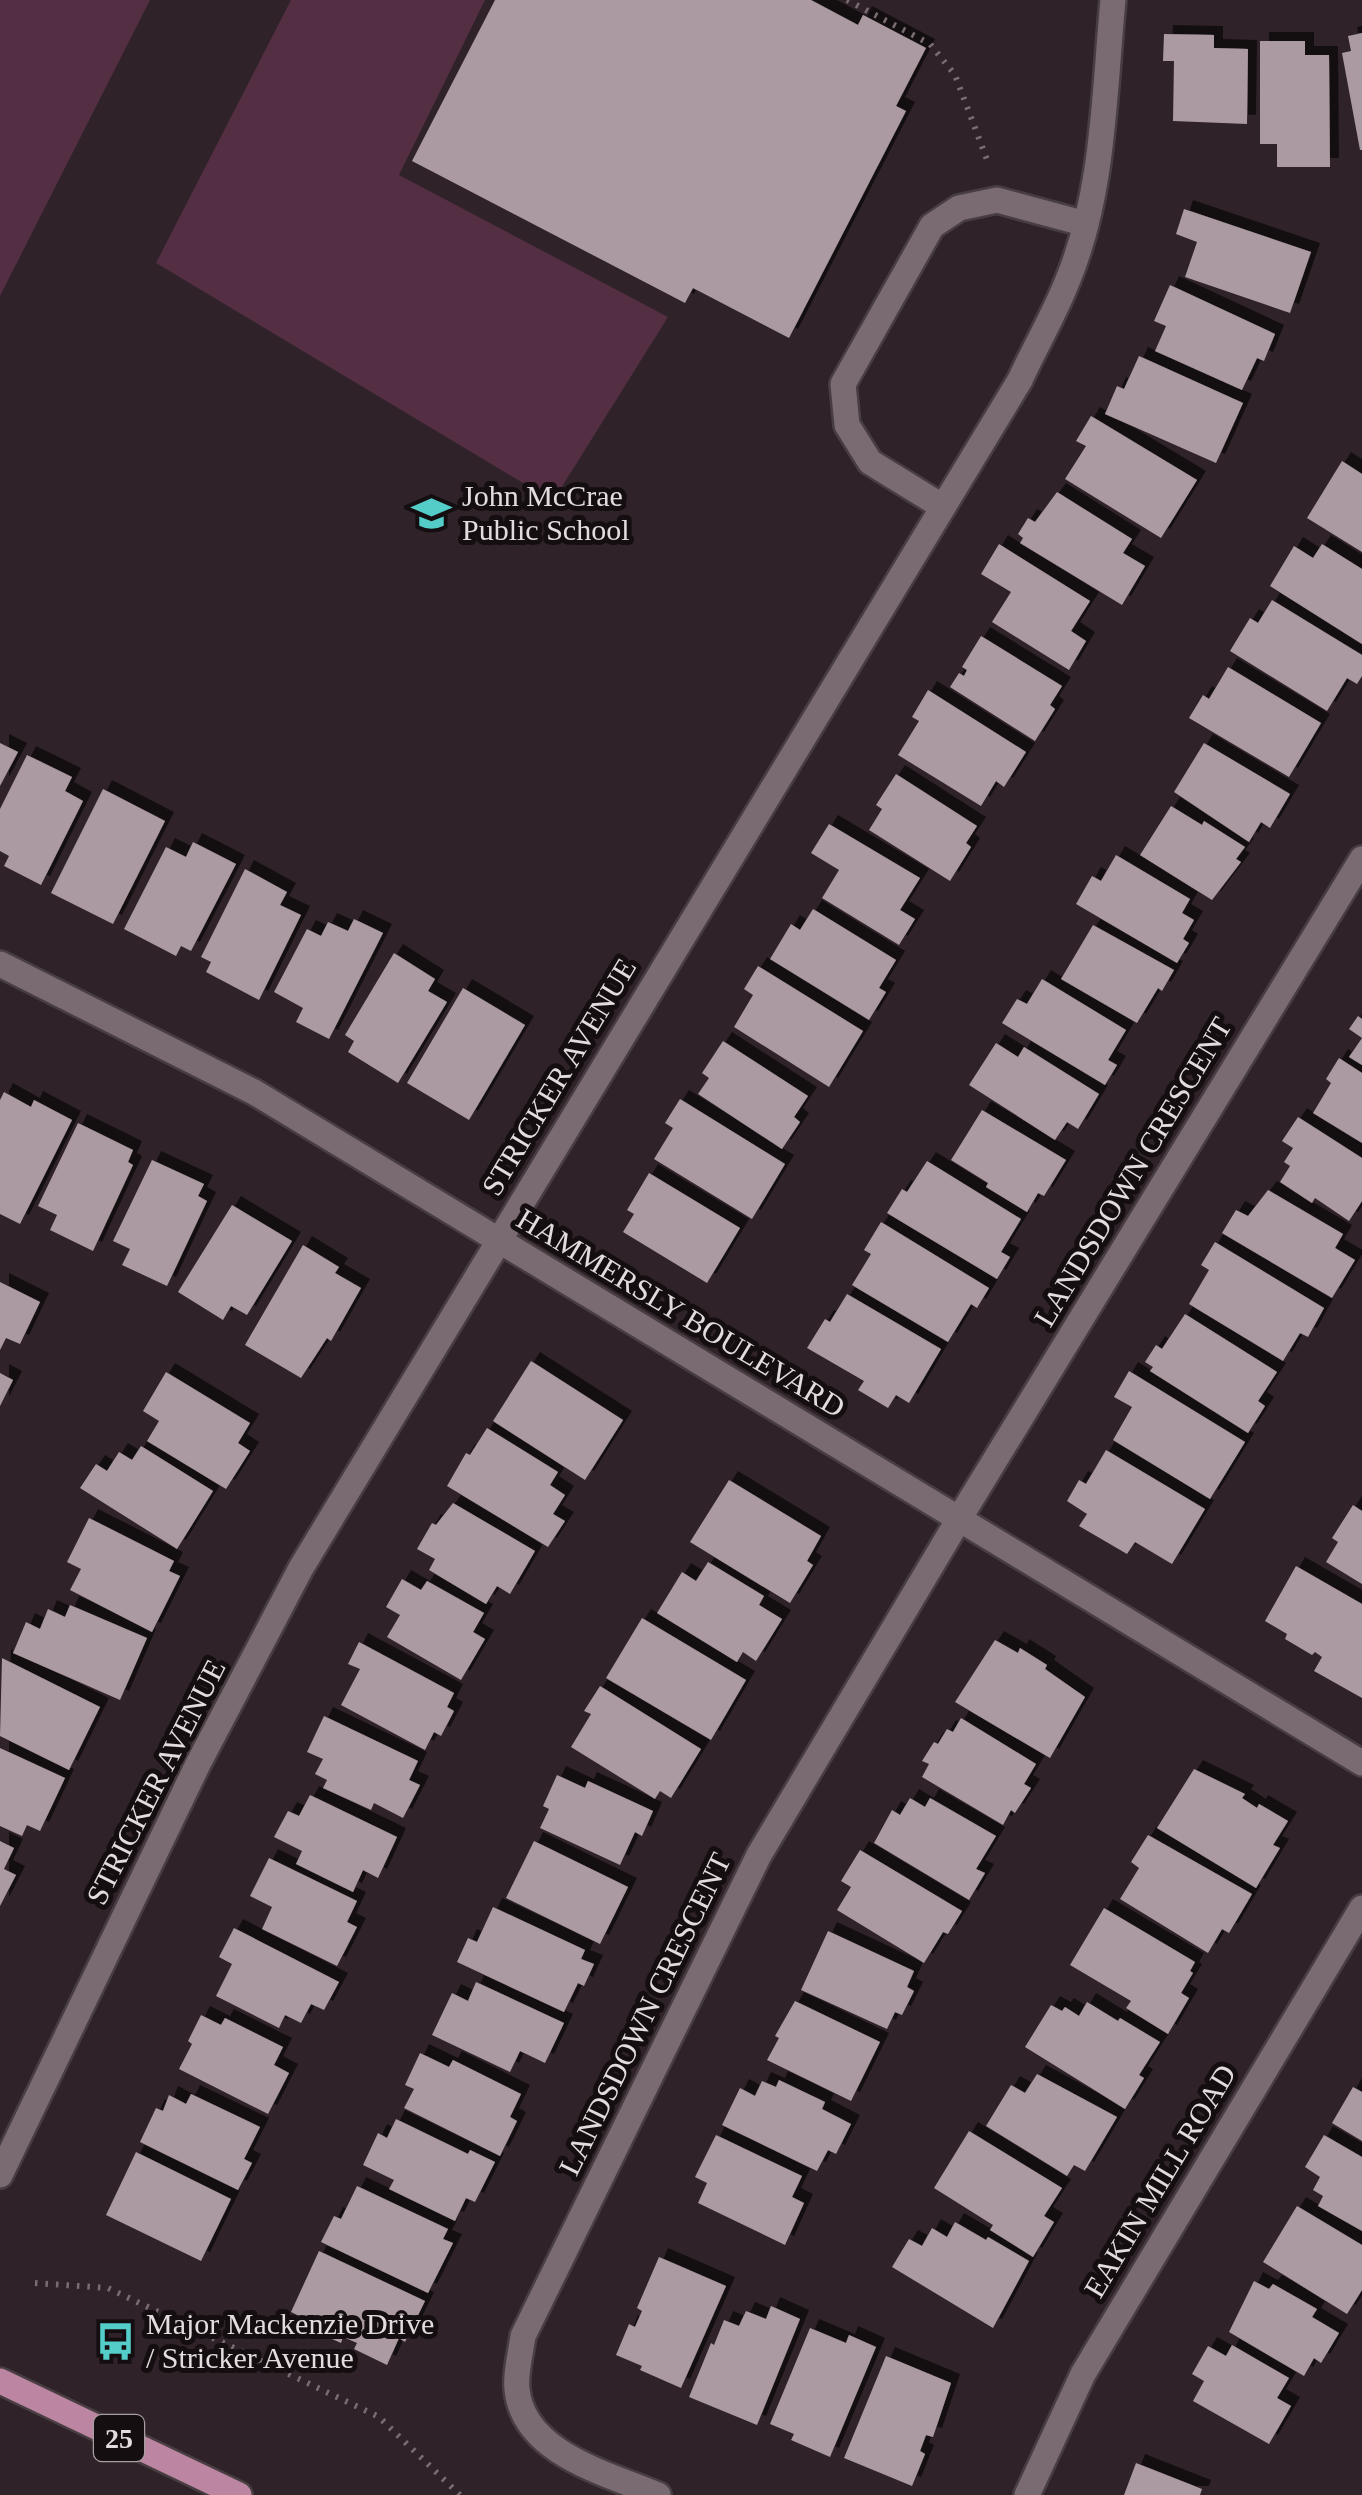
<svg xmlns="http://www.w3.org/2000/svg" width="1362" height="2495" font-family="'Times New Roman',serif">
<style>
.green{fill:#542e42}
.building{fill:#ab9aa2;filter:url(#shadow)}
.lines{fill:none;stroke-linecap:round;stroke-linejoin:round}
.minor-casing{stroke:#483e42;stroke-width:30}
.major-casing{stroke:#483e42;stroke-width:30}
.path{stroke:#796d73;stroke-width:6;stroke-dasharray:2.5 8;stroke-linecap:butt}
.minor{stroke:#7a6b72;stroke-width:25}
.major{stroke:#bc85a1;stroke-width:25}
.labels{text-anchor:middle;stroke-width:10;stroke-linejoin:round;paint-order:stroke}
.shield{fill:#140e11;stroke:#a69ea1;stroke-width:2.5}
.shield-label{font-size:28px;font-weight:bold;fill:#e4dbdf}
.poi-label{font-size:30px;fill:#e4dbdf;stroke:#140e11;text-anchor:start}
.street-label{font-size:30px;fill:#e4dbdf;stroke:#140e11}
</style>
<defs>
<filter id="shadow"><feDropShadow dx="9" dy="-9" stdDeviation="0" flood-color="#0009"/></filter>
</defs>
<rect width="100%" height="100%" fill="#2f2229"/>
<g class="green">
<path d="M 0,0 L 150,0 L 0,296 Z"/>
<path d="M 291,0 L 485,0 L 399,175 L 668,317 L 553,501 L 156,263 Z"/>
</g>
<g class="building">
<path d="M 495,0 L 811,0 L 858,25 L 863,15 L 926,48 L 896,106 L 906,111 L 789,338 L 693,288 L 685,303 L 412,161 Z"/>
<path d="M 1362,33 L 1362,150 L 1360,150 L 1342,53 L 1351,51 L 1348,36 Z"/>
<path d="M 1164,34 L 1214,35 L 1214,48 L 1248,49 L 1247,124 L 1173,121 L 1174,61 L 1163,61 Z"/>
<path d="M 1260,41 L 1305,41 L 1305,55 L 1329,55 L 1330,167 L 1277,167 L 1277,144 L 1260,144 Z"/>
<path d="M 1184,209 L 1311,252 L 1290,313 L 1185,277 L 1197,242 L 1176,234 Z"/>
<path d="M 1170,285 L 1275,334 L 1264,361 L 1257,358 L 1242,390 L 1155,351 L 1166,326 L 1154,321 Z"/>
<path d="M 1139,356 L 1243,403 L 1216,463 L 1105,414 L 1117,386 L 1124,389 Z"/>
<path d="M 1091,416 L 1197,480 L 1161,538 L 1065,479 L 1086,446 L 1076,441 Z"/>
<path d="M 1342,461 L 1362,474 L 1362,552 L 1307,518 Z"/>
<path d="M 1057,492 L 1132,539 L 1123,553 L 1145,566 L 1122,605 L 1020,543 L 1023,538 L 1018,534 L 1028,518 L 1035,522 Z"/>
<path d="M 999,544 L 1090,601 L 1071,631 L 1086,641 L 1069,670 L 992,622 L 1011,592 L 981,574 Z"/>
<path d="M 1322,544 L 1362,569 L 1362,644 L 1270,586 L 1294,546 L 1313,558 Z"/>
<path d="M 1272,600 L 1362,655 L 1362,676 L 1357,684 L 1347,678 L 1327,711 L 1230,651 L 1250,618 L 1258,623 Z"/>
<path d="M 981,636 L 1062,686 L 1050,705 L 1055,709 L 1035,741 L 950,687 L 959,673 L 964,676 L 967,670 L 962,667 Z"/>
<path d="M 1228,667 L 1321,723 L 1289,777 L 1189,718 L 1203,695 L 1209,699 Z"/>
<path d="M 928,690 L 1026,752 L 1004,787 L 996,781 L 981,806 L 898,755 L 919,721 L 912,717 Z"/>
<path d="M 0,743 L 18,752 L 0,786 Z"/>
<path d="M 1204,743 L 1290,794 L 1270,828 L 1261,822 L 1249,842 L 1174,792 Z"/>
<path d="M 27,755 L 72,777 L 65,791 L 83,801 L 41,885 L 4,866 L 9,856 L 0,851 L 0,809 Z"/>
<path d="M 896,774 L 977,826 L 966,843 L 971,847 L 950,881 L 869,830 L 882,809 L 876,805 Z"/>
<path d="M 103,789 L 165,821 L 113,924 L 51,893 Z"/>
<path d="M 1171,806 L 1202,825 L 1204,821 L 1245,847 L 1236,859 L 1241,862 L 1212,900 L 1140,855 Z"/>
<path d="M 829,824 L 920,878 L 900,910 L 915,919 L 899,945 L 822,898 L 839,870 L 811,853 Z"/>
<path d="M 193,842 L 236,864 L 191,951 L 181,946 L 176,956 L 124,929 L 166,847 L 186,857 Z"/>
<path d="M 1116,855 L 1190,899 L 1182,913 L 1194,920 L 1183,939 L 1189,943 L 1177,963 L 1076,904 L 1092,876 L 1101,881 Z"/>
<path d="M 245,869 L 287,892 L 280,905 L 301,915 L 259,1000 L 206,972 L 211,962 L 201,957 Z"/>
<path d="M 813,909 L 896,960 L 879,988 L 886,992 L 869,1020 L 770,959 L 791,924 L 800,930 Z"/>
<path d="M 354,919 L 383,933 L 329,1039 L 296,1022 L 303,1008 L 274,992 L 307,929 L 321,936 L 328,922 L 348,931 Z"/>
<path d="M 1093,925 L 1174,970 L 1162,991 L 1158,988 L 1137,1023 L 1061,979 Z"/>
<path d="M 394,953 L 435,979 L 428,991 L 447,1002 L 398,1083 L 348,1052 L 354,1041 L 345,1035 Z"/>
<path d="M 758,966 L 863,1031 L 829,1087 L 734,1027 L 753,995 L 744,989 Z"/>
<path d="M 1042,979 L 1126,1030 L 1108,1060 L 1117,1065 L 1105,1085 L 1002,1023 L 1017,999 L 1027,1004 Z"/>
<path d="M 463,988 L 525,1025 L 469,1120 L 407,1083 Z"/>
<path d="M 1358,1016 L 1362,1019 L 1362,1065 L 1349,1057 L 1362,1038 L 1349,1029 Z"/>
<path d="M 723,1041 L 808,1096 L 794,1117 L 800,1122 L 782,1149 L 698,1094 L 709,1078 L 702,1073 Z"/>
<path d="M 996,1043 L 1018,1057 L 1024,1047 L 1099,1094 L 1078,1129 L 1067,1122 L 1055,1140 L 969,1085 Z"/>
<path d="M 1339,1058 L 1362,1073 L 1362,1143 L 1313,1113 L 1331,1083 L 1326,1079 Z"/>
<path d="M 4,1092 L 31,1107 L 34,1100 L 72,1120 L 20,1224 L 0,1214 L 0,1100 Z"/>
<path d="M 680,1099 L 785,1164 L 752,1219 L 654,1159 L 673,1128 L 665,1123 Z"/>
<path d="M 982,1110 L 1066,1160 L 1044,1196 L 1038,1193 L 1027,1212 L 986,1187 L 988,1183 L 951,1160 Z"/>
<path d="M 1298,1117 L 1362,1158 L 1362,1201 L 1349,1221 L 1315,1198 L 1312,1203 L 1280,1182 L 1290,1166 L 1284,1162 L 1293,1148 L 1282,1141 Z"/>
<path d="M 78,1123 L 133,1150 L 128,1162 L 133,1165 L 93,1251 L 50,1230 L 57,1215 L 38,1206 Z"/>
<path d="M 152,1160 L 204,1184 L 198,1196 L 207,1201 L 167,1286 L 122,1265 L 130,1249 L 113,1241 Z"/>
<path d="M 927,1161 L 1021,1219 L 1001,1252 L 1010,1257 L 997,1279 L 887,1213 L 902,1189 L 907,1192 Z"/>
<path d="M 649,1173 L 740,1228 L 707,1283 L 623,1232 L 634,1214 L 627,1210 Z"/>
<path d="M 1268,1190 L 1343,1234 L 1335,1248 L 1355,1260 L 1332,1298 L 1222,1233 L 1236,1210 L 1248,1216 Z"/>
<path d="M 232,1205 L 292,1241 L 247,1315 L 231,1306 L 223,1320 L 178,1292 Z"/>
<path d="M 881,1222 L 989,1288 L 977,1308 L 971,1304 L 948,1342 L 852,1285 L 871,1254 L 864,1250 Z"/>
<path d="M 1215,1242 L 1324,1308 L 1308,1337 L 1300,1333 L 1283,1361 L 1189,1304 L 1209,1270 L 1201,1265 Z"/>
<path d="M 303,1245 L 339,1267 L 335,1273 L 361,1288 L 331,1341 L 327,1338 L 301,1378 L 245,1345 Z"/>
<path d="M 0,1282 L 40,1302 L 20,1344 L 6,1338 L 0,1350 Z"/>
<path d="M 847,1294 L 941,1349 L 909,1403 L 896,1395 L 888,1408 L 858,1390 L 864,1381 L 807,1348 L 825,1319 L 830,1322 Z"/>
<path d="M 1185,1314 L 1277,1372 L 1258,1401 L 1265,1406 L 1248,1433 L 1150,1371 L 1153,1367 L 1145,1362 L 1156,1345 L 1162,1349 Z"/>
<path d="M 531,1361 L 623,1420 L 585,1480 L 493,1421 Z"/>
<path d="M 1129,1371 L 1245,1442 L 1210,1499 L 1113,1440 L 1132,1407 L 1114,1397 Z"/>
<path d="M 166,1372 L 250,1423 L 238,1443 L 250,1451 L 226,1489 L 147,1441 L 159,1421 L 143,1411 Z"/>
<path d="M 0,1373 L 13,1380 L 0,1406 Z"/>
<path d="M 487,1428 L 558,1472 L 550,1485 L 565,1495 L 553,1514 L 565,1521 L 548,1547 L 447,1486 L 466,1453 L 470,1455 Z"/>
<path d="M 141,1446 L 213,1491 L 177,1549 L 80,1488 L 96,1464 L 107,1471 L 119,1452 L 132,1460 Z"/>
<path d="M 1106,1450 L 1205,1509 L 1172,1564 L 1135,1542 L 1127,1554 L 1079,1526 L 1087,1514 L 1067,1501 L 1079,1480 L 1086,1484 Z"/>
<path d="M 729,1480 L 821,1536 L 807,1561 L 813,1565 L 790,1603 L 690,1542 Z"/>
<path d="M 453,1503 L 535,1551 L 510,1594 L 497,1586 L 486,1604 L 429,1570 L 435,1559 L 417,1549 L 432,1523 L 436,1525 Z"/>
<path d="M 1353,1505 L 1362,1511 L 1362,1584 L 1326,1562 L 1338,1542 L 1332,1538 Z"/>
<path d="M 89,1518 L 174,1561 L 169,1571 L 180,1576 L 152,1632 L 70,1590 L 81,1569 L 67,1562 Z"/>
<path d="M 708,1562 L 764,1596 L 759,1605 L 782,1619 L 756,1661 L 743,1652 L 737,1662 L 657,1613 L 682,1572 L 696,1581 Z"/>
<path d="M 1296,1566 L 1362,1604 L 1362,1698 L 1314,1671 L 1322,1657 L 1315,1652 L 1312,1655 L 1285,1639 L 1287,1634 L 1265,1621 Z"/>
<path d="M 402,1579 L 421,1590 L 427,1581 L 484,1613 L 473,1632 L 485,1639 L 461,1680 L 387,1637 L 400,1615 L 386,1607 Z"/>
<path d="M 70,1605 L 147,1638 L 120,1700 L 13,1653 L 26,1622 L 40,1629 L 48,1609 L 65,1617 Z"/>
<path d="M 642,1618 L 746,1680 L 711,1740 L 606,1678 Z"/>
<path d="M 995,1640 L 1018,1653 L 1020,1648 L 1047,1665 L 1045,1669 L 1085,1697 L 1050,1758 L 955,1702 Z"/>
<path d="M 359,1642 L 454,1693 L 447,1707 L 454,1711 L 441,1736 L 434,1732 L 425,1750 L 341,1705 L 360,1669 L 348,1664 Z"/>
<path d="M 2,1658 L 100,1707 L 69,1770 L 0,1736 Z"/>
<path d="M 600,1686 L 701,1749 L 671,1798 L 660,1791 L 655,1799 L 571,1747 L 591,1714 L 584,1711 Z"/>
<path d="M 324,1716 L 418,1761 L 409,1780 L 420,1785 L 403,1818 L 374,1803 L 371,1810 L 323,1788 L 327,1780 L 315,1774 L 323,1759 L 307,1752 Z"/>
<path d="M 961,1718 L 1036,1764 L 1024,1784 L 1031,1788 L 1015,1813 L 1011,1810 L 1003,1825 L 922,1777 L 929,1764 L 922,1761 L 934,1742 L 938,1744 L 947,1729 L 953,1732 Z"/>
<path d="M 0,1748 L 65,1778 L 40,1831 L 27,1825 L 22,1836 L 0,1826 Z"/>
<path d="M 1194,1769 L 1245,1794 L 1242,1798 L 1257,1808 L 1259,1804 L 1288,1821 L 1273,1845 L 1280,1848 L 1256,1888 L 1157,1828 Z"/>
<path d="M 557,1775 L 585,1788 L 588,1781 L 653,1811 L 642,1836 L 635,1832 L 620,1865 L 540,1828 L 549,1809 L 543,1806 Z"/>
<path d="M 310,1795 L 397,1837 L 378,1878 L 363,1870 L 353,1892 L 296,1864 L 302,1851 L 274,1837 L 288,1811 L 299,1816 Z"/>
<path d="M 910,1798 L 925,1807 L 930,1798 L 996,1836 L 976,1869 L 985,1873 L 969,1900 L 874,1843 L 892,1810 L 900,1815 Z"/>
<path d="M 1148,1835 L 1252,1894 L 1229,1933 L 1222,1929 L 1208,1953 L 1120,1899 L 1139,1868 L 1131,1862 Z"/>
<path d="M 0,1841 L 14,1848 L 4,1869 L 16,1875 L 0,1906 Z"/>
<path d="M 534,1841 L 628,1887 L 600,1944 L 506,1898 Z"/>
<path d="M 860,1850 L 962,1911 L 948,1934 L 943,1932 L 924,1963 L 837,1910 L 851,1887 L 841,1881 Z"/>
<path d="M 269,1858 L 357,1901 L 347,1922 L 357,1927 L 337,1966 L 262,1929 L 272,1907 L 250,1896 Z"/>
<path d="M 493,1907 L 585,1950 L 581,1959 L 594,1964 L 584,1986 L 578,1983 L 564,2012 L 457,1962 L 468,1938 L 477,1942 Z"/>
<path d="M 1104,1908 L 1195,1962 L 1190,1971 L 1193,1973 L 1181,1993 L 1189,1998 L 1168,2034 L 1126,2008 L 1131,2001 L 1070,1965 Z"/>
<path d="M 234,1928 L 339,1982 L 324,2010 L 311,2004 L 301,2023 L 285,2015 L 279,2028 L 216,1996 L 232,1964 L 219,1957 Z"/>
<path d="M 828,1931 L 914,1971 L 907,1987 L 914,1991 L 902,2015 L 895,2012 L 887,2029 L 801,1990 Z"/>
<path d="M 476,1982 L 564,2023 L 545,2063 L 520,2051 L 510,2072 L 432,2035 L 452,1993 L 468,2001 Z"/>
<path d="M 795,2001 L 880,2042 L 851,2101 L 767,2060 L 779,2038 L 775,2036 Z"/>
<path d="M 1087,2002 L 1118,2021 L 1120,2018 L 1160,2042 L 1139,2075 L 1144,2078 L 1125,2109 L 1025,2047 L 1051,2005 L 1062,2011 L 1065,2007 L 1079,2016 Z"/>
<path d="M 201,2015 L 221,2025 L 225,2018 L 283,2047 L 274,2065 L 289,2073 L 268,2114 L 179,2069 L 192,2044 L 188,2041 Z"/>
<path d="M 420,2053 L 449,2067 L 453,2060 L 521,2094 L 510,2117 L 517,2121 L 500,2156 L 404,2108 L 414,2089 L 405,2085 Z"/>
<path d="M 1037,2074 L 1117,2117 L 1085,2171 L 1074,2165 L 1067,2176 L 986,2126 L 1011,2085 L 1025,2093 Z"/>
<path d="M 779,2080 L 825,2102 L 822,2109 L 851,2124 L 836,2154 L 828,2150 L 817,2171 L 722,2125 L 740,2088 L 755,2096 L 762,2081 L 776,2087 Z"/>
<path d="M 1353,2087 L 1362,2092 L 1362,2141 L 1332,2123 Z"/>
<path d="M 191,2094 L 260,2127 L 244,2159 L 252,2163 L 238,2190 L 140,2142 L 156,2108 L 163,2111 L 169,2095 L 186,2104 Z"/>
<path d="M 396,2119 L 468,2154 L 470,2150 L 495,2162 L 475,2202 L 466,2198 L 455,2221 L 389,2189 L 394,2180 L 363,2165 L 378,2133 L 387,2138 Z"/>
<path d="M 969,2131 L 1062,2188 L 1044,2216 L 1054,2222 L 1033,2257 L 990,2230 L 993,2225 L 934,2188 Z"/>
<path d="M 716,2135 L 802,2176 L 792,2197 L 804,2203 L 785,2245 L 698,2203 L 707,2183 L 695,2177 Z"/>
<path d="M 1324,2135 L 1362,2157 L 1362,2231 L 1318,2206 L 1323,2196 L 1313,2190 L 1320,2177 L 1305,2167 Z"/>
<path d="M 136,2152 L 231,2199 L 201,2261 L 106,2215 Z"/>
<path d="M 357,2186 L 448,2229 L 443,2239 L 453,2243 L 428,2293 L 321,2242 L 334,2216 L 341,2219 Z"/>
<path d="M 1297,2206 L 1362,2245 L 1362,2290 L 1347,2314 L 1263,2262 Z"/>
<path d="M 955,2222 L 986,2240 L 988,2237 L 1029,2261 L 993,2328 L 892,2267 L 909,2239 L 922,2246 L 932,2228 L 947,2237 Z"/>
<path d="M 319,2251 L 425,2301 L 405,2342 L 399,2338 L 387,2365 L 354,2349 L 357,2343 L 343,2337 L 341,2343 L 323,2335 L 326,2329 L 291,2312 Z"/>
<path d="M 659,2257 L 726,2286 L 681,2388 L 640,2370 L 642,2366 L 616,2355 L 629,2324 L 635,2327 L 642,2311 L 637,2308 Z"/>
<path d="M 1254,2281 L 1269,2289 L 1273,2284 L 1317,2309 L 1312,2317 L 1339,2333 L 1321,2363 L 1314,2358 L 1304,2376 L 1229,2332 Z"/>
<path d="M 771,2306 L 800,2319 L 757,2425 L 689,2397 L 711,2343 L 714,2345 L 724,2320 L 739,2326 L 746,2311 L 766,2319 Z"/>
<path d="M 810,2328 L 846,2343 L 849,2335 L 876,2347 L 830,2457 L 791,2440 L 794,2434 L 770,2424 Z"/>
<path d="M 1232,2345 L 1289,2378 L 1277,2398 L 1291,2406 L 1269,2444 L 1193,2401 L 1204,2381 L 1192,2374 L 1208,2346 L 1226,2356 Z"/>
<path d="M 886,2356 L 951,2383 L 933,2437 L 926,2435 L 920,2451 L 925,2454 L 912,2486 L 844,2458 Z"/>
<path d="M 1136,2463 L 1202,2489 L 1200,2495 L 1124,2495 Z"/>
</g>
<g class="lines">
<defs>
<g id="minor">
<path d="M 943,507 L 870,462 L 847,425 L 843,384 L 932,226 L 959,208 L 997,200 L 1086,224"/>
<path d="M 0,964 L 254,1092 L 1362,1763"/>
<path d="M 0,2175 L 198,1764 L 301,1568 L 1020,380 C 1035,347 1054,315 1067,282 C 1104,194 1104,94 1113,0"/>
<path d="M 658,2495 C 609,2474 523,2454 517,2389 C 515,2373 521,2352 523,2336 L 759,1855 L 959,1519 L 1362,859"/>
<path d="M 1027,2495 L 1083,2374 L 1362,1908"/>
</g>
<path id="major" d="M 0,2381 L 239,2495"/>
</defs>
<use href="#minor" class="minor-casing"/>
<use href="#major" class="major-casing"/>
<g class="path">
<path d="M 847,0 L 930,44 L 955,75 L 989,165"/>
<path d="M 35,2283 L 108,2288 L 379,2417 L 460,2495"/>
</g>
<use href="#minor" class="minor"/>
<use href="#major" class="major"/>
</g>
<defs>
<symbol id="school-bare" viewBox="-9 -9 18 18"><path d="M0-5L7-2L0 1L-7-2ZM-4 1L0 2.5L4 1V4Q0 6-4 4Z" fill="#54cdc8" stroke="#140e11" stroke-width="2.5" paint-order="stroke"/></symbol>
<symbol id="bus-bare" viewBox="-9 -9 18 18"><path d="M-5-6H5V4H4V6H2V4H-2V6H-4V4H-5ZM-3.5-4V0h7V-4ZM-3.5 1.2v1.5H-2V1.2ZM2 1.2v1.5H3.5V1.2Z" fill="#54cdc8" stroke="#140e11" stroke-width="2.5" paint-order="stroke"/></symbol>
</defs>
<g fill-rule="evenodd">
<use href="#school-bare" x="404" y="486" width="55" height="55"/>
<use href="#bus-bare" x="88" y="2314" width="55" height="55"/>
</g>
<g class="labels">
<rect class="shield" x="94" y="2415" width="50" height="46" rx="8"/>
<g class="shield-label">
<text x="119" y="2448">25</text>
</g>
<g class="poi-label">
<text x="462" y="506">John McCrae<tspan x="462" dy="34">Public School</tspan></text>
<text x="146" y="2334">Major Mackenzie Drive<tspan x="146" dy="34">/ Stricker Avenue</tspan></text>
</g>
<g class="street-label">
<text transform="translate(559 1077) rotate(-59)" y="10">STRICKER AVENUE</text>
<text transform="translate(1133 1172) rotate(-59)" y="10">LANDSDOWN CRESCENT</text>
<text transform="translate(681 1313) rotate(31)" y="10">HAMMERSLY BOULEVARD</text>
<text transform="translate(156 1782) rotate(-63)" y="10">STRICKER AVENUE</text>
<text transform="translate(645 2014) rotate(-64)" y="10">LANDSDOWN CRESCENT</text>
<text transform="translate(1160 2181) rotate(-59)" y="10">EAKIN MILL ROAD</text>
</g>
</g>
</svg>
